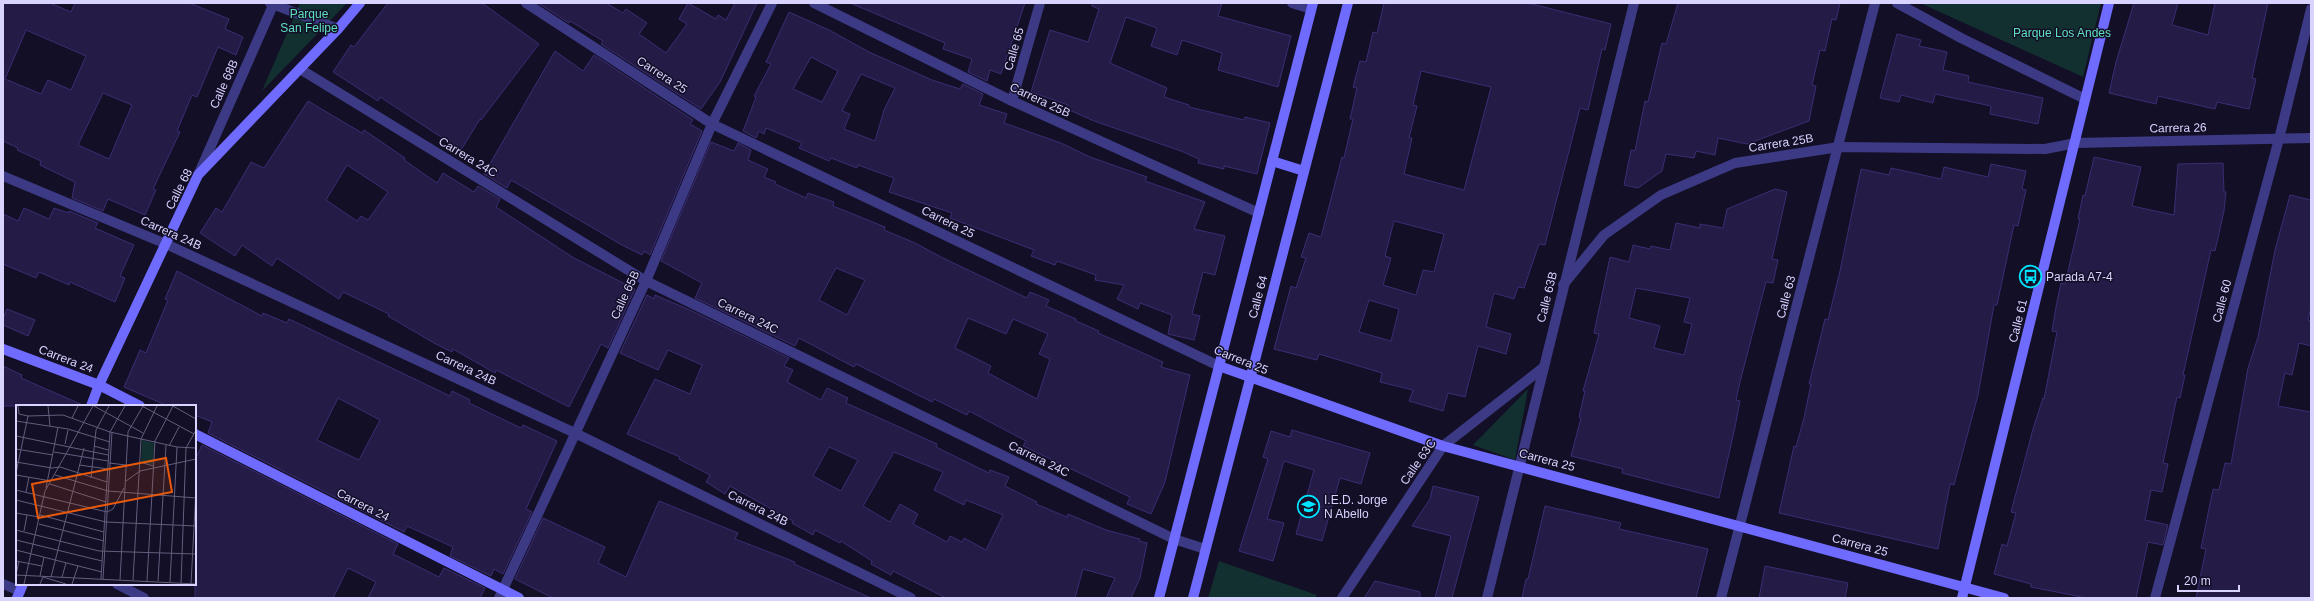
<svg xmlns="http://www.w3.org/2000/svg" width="2314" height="601" font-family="Helvetica,sans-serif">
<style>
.green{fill:#12302f}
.building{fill:#241b47;stroke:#3b2d73;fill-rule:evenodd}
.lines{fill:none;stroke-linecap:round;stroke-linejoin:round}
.street{stroke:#3d3a85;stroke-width:10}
.secondary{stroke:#6f6bff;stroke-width:10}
.labels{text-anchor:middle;stroke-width:3;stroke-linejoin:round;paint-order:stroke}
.park-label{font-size:12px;fill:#5fe0c0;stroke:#130f26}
.street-label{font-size:12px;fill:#d9d4ff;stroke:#130f26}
.poi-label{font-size:12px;fill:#d9d4ff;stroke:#130f26;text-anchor:start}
.inset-road{fill:none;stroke:#625e7d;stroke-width:1}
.view{fill:#e8590c;fill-opacity:0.15;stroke:#e8590c;stroke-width:2}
.inset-edge{fill:none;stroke:#d9d4ff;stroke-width:2}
</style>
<rect width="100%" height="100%" fill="#130f26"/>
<g class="green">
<path d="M 300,3 L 347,3 L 262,91 Z"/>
<path d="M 1920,3 L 2101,3 L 2083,77 Z"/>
<path d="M 1528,389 L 1515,460 L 1473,445 Z"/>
<path d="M 1219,561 L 1317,595 L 1315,598 L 1208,598 Z"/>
</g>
<g class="building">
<path d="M 3,3 L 50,3 L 71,12 L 75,3 L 189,3 L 229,19 L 225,29 L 243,37 L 236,55 L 218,47 L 197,97 L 192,95 L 177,131 L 180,132 L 153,189 L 156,190 L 145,215 L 108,199 L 103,211 L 72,198 L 75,182 L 40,165 L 41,161 L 17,150 L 18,148 L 3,141 ZM 26,30 L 86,56 L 71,90 L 48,80 L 41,94 L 5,79 ZM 103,93 L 132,105 L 109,159 L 78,145 Z"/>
<path d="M 388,3 L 482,3 L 539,44 L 481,120 L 480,119 L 461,150 L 380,97 L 378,101 L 333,72 L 351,45 L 354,47 Z"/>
<path d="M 538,3 L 606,3 L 623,13 L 626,9 L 647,23 L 639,34 L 666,53 L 687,24 L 679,19 L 688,3 L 716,19 L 718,15 L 726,20 L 735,3 L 757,3 L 720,82 L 701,109 L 601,44 L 603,41 L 570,21 L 569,23 Z"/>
<path d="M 850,3 L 1025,3 L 1001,74 L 990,70 L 987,81 L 968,72 L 972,59 L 943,49 L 945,43 Z"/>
<path d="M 1092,3 L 1222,3 L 1218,16 L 1291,36 L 1278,87 L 1218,70 L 1222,53 L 1182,40 L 1177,55 L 1151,46 L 1157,28 L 1126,17 L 1110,63 L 1167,88 L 1164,97 L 1189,105 L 1189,107 L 1244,120 L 1245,117 L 1270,123 L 1257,174 L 1224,166 L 1224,169 L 1198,163 L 1199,159 L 1181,151 L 1094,121 L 1067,109 L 1068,105 L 1031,92 L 1050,30 L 1088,42 L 1099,9 L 1092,6 Z"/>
<path d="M 1384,3 L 1528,3 L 1611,24 L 1605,50 L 1602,49 L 1588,110 L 1580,108 L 1545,245 L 1539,244 L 1524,288 L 1518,287 L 1514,299 L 1494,293 L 1486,327 L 1511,334 L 1506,354 L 1478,346 L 1465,397 L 1448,393 L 1443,411 L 1409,401 L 1413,390 L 1380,382 L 1382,373 L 1319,354 L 1317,360 L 1274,349 L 1291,286 L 1296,288 L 1306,258 L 1301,257 L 1309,233 L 1321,237 L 1342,157 L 1344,158 L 1353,119 L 1350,119 L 1357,88 L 1353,87 L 1360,61 L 1366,62 L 1373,32 L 1377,33 ZM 1421,71 L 1491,87 L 1464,190 L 1404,174 L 1412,138 L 1409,138 L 1417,106 L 1413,105 ZM 1394,221 L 1444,234 L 1434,272 L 1423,270 L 1416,295 L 1383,285 L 1391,258 L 1385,256 ZM 1369,300 L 1399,309 L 1391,341 L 1359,332 Z"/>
<path d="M 1678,3 L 1840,3 L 1836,20 L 1832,19 L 1825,51 L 1820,50 L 1812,85 L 1816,86 L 1809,121 L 1747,144 L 1718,138 L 1715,155 L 1696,151 L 1694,158 L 1666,154 L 1662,171 L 1638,188 L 1624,185 L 1631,150 L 1635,151 L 1645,101 L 1648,102 L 1662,43 L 1666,44 Z"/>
<path d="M 2134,3 L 2178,3 L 2172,25 L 2208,35 L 2215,3 L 2268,3 L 2252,78 L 2256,79 L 2249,109 L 2217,102 L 2215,109 L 2158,96 L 2156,104 L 2109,93 L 2116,62 Z"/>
<path d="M 789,12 L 829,30 L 869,52 L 932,80 L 960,89 L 963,84 L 983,94 L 979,105 L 1007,114 L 1004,123 L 1061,143 L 1090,157 L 1147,177 L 1145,181 L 1205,202 L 1194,229 L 1225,236 L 1215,275 L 1203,272 L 1192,314 L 1200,316 L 1194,340 L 1168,334 L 1172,315 L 1140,303 L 1138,309 L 1117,299 L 1124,285 L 1095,280 L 1096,275 L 1057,261 L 1055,265 L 1031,256 L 1034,250 L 950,218 L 952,213 L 889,192 L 894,178 L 858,165 L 857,168 L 831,158 L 829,161 L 799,148 L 802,143 L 766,128 L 764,134 L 759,131 L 756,138 L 743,131 L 756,97 L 754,96 L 771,64 L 766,62 ZM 811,57 L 838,71 L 822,102 L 793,89 ZM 861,74 L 895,88 L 884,110 L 875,141 L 844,129 L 850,114 L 842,111 Z"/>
<path d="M 1897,34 L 1921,40 L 1919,46 L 1947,52 L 1943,70 L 1969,76 L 1968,82 L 2043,98 L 2038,124 L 1990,114 L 1991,106 L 1935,94 L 1933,103 L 1901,95 L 1899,102 L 1880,98 Z"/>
<path d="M 555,51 L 583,71 L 594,55 L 693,120 L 690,124 L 702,131 L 650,255 L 644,251 L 642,255 L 622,245 L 511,180 L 507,188 L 484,174 Z"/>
<path d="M 308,101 L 362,133 L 364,130 L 405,158 L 404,160 L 437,183 L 443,173 L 474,192 L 478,186 L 500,199 L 496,207 L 574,258 L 635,289 L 608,348 L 601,344 L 569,407 L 496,370 L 495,373 L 453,349 L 452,352 L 434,343 L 388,316 L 389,314 L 343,292 L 339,299 L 277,258 L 272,266 L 242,245 L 235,256 L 200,233 L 216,208 L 222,212 L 251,162 L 264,168 ZM 347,165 L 388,192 L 368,220 L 361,216 L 357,221 L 326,200 Z"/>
<path d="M 711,142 L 734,151 L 738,143 L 751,150 L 748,160 L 768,169 L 764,177 L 776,182 L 775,184 L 806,198 L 808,193 L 834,202 L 833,206 L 885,227 L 884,230 L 915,243 L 943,258 L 1027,298 L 1030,292 L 1049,300 L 1046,306 L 1076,319 L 1076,321 L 1099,331 L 1098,333 L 1163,362 L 1161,367 L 1190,375 L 1165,482 L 1151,514 L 1127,504 L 1130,497 L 1023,446 L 1026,441 L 969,411 L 967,415 L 934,399 L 932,402 L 856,364 L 854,367 L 799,338 L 795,346 L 695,298 L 702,283 L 661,261 ZM 836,268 L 865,280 L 847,315 L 819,300 ZM 968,318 L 1006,334 L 1013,319 L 1048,334 L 1039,354 L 1050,359 L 1037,399 L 988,373 L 991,366 L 955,348 Z"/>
<path d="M 2094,157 L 2141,167 L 2132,206 L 2174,215 L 2178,164 L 2223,163 L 2224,192 L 2226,192 L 2224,211 L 2215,251 L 2211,250 L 2183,375 L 2185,375 L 2180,398 L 2177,397 L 2163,463 L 2168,464 L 2162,492 L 2151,490 L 2145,520 L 2168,525 L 2163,545 L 2148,542 L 2136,598 L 2087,598 L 2031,587 L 2031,584 L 1994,574 L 2002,544 L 2007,546 L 2016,513 L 2011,512 L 2033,429 L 2043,398 L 2044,399 L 2057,332 L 2052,331 L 2056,307 L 2061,283 L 2065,284 L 2080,219 L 2078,219 L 2083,195 L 2085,196 Z"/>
<path d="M 1991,164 L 2026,171 L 2022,189 L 2026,190 L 2018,226 L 2014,225 L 1997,305 L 1994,305 L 1978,395 L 1954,485 L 1950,484 L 1938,549 L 1779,513 L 1794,446 L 1796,447 L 1804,418 L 1811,384 L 1809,384 L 1825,319 L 1828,320 L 1840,271 L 1861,169 L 1889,175 L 1891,168 L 1941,179 L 1944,167 L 1988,177 Z"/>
<path d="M 1775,189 L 1787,192 L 1772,259 L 1778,260 L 1773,283 L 1766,282 L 1740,382 L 1736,400 L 1740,401 L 1735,427 L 1719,498 L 1622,473 L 1623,469 L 1571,456 L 1581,418 L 1579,417 L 1585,391 L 1583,391 L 1599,334 L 1594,333 L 1610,257 L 1629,262 L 1633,245 L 1650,249 L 1651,246 L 1670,250 L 1676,223 L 1700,228 L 1700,224 L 1723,228 L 1727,209 ZM 1636,288 L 1690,298 L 1684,322 L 1692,324 L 1684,355 L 1654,348 L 1660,326 L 1629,318 Z"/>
<path d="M 2290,195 L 2311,200 L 2311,307 L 2308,320 L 2311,321 L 2311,346 L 2299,343 L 2292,375 L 2285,373 L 2278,406 L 2311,412 L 2311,598 L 2196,598 L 2206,549 L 2201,548 L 2213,489 L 2219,490 L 2225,463 L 2231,464 L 2248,368 L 2258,337 L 2275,250 Z"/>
<path d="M 24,208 L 49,219 L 54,208 L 69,213 L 69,211 L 98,223 L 95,228 L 134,245 L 120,276 L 125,278 L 115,302 L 70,282 L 69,285 L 39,272 L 36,278 L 3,264 L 3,214 L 18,221 Z"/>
<path d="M 177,271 L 262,316 L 263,313 L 287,323 L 289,319 L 450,396 L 452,391 L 470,400 L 469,403 L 521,428 L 523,425 L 557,441 L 526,509 L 532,512 L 503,574 L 494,569 L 491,576 L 450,556 L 453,547 L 407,526 L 404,532 L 208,433 L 212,422 L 195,415 L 195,406 L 168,406 L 124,387 L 140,350 L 146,353 L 168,300 L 165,299 ZM 338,398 L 380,420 L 359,460 L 317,440 Z"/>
<path d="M 647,295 L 654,299 L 655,295 L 690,310 L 789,358 L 784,366 L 793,370 L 787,382 L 821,400 L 827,388 L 848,398 L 846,403 L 937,444 L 936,447 L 989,473 L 990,470 L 1009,477 L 1005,486 L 1037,502 L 1036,504 L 1067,517 L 1068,514 L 1106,530 L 1140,539 L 1139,541 L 1147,543 L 1140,578 L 1131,598 L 1106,598 L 1115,578 L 1083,569 L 1075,598 L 946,598 L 893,571 L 891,575 L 871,564 L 872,561 L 841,541 L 840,543 L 815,530 L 813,535 L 792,523 L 793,521 L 730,486 L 725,494 L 706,482 L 710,475 L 679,459 L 680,457 L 627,434 L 655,379 L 690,394 L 702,365 L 668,350 L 658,370 L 620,353 ZM 829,447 L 858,460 L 841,491 L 813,476 ZM 894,452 L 943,472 L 934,490 L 964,505 L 966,500 L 1003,515 L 986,550 L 964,538 L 962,542 L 950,536 L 947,542 L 913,524 L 918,514 L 900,504 L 890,522 L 863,506 Z"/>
<path d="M 7,309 L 35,320 L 28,336 L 3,325 L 3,319 Z"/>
<path d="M 3,366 L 22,375 L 21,378 L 85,406 L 3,406 Z"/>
<path d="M 1292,430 L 1370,453 L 1361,484 L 1340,478 L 1322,541 L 1296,534 L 1314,470 L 1284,461 L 1267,519 L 1284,523 L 1273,561 L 1239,551 L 1268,459 L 1263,457 L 1271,431 L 1290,437 Z"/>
<path d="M 202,445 L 398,544 L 393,554 L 439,577 L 444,568 L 485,588 L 480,598 L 368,598 L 376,582 L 348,568 L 333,598 L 195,598 L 195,460 Z"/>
<path d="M 1433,486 L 1479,497 L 1452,598 L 1435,598 L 1451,536 L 1412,526 L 1430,499 Z"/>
<path d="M 659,501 L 738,533 L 735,539 L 795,562 L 794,564 L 871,598 L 553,598 L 515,579 L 543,518 L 605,547 L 598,563 L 626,577 Z"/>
<path d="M 1545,506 L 1621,523 L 1619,529 L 1708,549 L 1696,598 L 1522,598 L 1526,579 L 1528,579 Z"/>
<path d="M 1765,566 L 1848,583 L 1845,598 L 1759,598 Z"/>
<path d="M 1375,581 L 1420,592 L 1420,598 L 1364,598 Z"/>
</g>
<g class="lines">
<g class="street">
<path d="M 270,3 L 338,29"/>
<path d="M 526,3 L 712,124 L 1219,366"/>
<path d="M 814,3 L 1012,101 L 1259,213"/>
<path d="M 1292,3 L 1311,9"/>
<path d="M 1897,3 L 1961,38 L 2085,99"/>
<path d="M 300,69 L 646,281 L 1174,539 L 1205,549"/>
<path d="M 1012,101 L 1040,3"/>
<path d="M 199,173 L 274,3"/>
<path d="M 3,176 L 166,244 L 575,433 L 911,598"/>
<path d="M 1563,285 L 1604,235 L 1661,195 L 1735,163 L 1839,147 L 2045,149 L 2076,143 L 2311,138"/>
<path d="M 3,584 L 20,591"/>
<path d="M 117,584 L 144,598"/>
<path d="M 499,598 L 646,281 L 712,124 L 772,3"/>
<path d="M 1342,598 L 1443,446 L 1544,367"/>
<path d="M 1487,598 L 1634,3"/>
<path d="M 1721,598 L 1875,3"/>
<path d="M 2155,598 L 2279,139 L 2311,9"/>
</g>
<g class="secondary">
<path d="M 1272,161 L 1304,171"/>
<path d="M 3,349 L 99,385 L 140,406"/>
<path d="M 1219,366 L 1443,446 L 2004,598"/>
<path d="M 91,406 L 99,385 L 198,175 L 338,29 L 360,3"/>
<path d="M 195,434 L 519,598"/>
<path d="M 17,598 L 23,584"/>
<path d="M 1159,598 L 1313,3"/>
<path d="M 1193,598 L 1348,3"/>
<path d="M 1962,598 L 2109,3"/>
</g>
</g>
<defs>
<symbol id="bus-ring" viewBox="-11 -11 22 22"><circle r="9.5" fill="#130f26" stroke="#00e5ff" stroke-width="1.5"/><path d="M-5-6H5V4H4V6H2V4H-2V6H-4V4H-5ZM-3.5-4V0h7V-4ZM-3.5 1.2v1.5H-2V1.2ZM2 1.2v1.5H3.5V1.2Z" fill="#00e5ff"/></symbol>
<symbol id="school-ring" viewBox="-11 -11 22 22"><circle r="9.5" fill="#130f26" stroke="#00e5ff" stroke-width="1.5"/><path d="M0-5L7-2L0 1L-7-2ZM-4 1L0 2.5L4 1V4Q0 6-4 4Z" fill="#00e5ff"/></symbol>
</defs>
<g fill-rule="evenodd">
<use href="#bus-ring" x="2018" y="264" width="25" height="25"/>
<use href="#school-ring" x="1296" y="494" width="25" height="25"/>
</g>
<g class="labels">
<g class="park-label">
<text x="309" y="18">Parque<tspan x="309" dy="14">San Felipe</tspan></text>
<text x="2062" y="37">Parque Los Andes</text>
</g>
<g class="street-label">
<text transform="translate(1014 49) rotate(-74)" y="4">Calle 65</text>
<text transform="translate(662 75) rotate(33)" y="4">Carrera 25</text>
<text transform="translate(224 84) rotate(-66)" y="4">Calle 68B</text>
<text transform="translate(1040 100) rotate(25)" y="4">Carrera 25B</text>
<text transform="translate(2178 128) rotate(-1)" y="4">Carrera 26</text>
<text transform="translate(1781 143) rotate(-9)" y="4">Carrera 25B</text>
<text transform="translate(468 157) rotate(31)" y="4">Carrera 24C</text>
<text transform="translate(179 189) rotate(-63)" y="4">Calle 68</text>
<text transform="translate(948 222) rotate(26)" y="4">Carrera 25</text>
<text transform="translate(171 233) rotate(24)" y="4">Carrera 24B</text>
<text transform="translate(625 295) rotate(-65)" y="4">Calle 65B</text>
<text transform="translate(1258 297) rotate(-75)" y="4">Calle 64</text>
<text transform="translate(1547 297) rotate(-76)" y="4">Calle 63B</text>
<text transform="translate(1786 297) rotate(-75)" y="4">Calle 63</text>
<text transform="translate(2222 301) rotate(-75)" y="4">Calle 60</text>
<text transform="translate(748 316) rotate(26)" y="4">Carrera 24C</text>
<text transform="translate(2018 321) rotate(-76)" y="4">Calle 61</text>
<text transform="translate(66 359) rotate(21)" y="4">Carrera 24</text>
<text transform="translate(1241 360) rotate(22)" y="4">Carrera 25</text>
<text transform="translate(466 368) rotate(25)" y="4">Carrera 24B</text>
<text transform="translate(1039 459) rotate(26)" y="4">Carrera 24C</text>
<text transform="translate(1547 460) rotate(15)" y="4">Carrera 25</text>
<text transform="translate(1418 462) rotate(-55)" y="4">Calle 63C</text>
<text transform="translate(363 505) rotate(27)" y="4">Carrera 24</text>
<text transform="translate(758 508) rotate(26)" y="4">Carrera 24B</text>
<text transform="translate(1860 545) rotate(15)" y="4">Carrera 25</text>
</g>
<g class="poi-label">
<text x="2046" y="281">Parada A7-4</text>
<text x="1324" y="504">I.E.D. Jorge<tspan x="1324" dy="14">N Abello</tspan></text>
</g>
</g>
<g transform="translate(16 405)">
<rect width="180" height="180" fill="#130f26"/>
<path d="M 126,35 L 138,38 L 137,60 L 125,57 Z" fill="#12302f"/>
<path class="inset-road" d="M 32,1 L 34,21M 78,1 L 127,28M 126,1 L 178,29M 157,1 L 180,14M 12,11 L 47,10 L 94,27 L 161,42 L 180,43M 56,13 L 62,1M 0,16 L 52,24 L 94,37M 0,31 L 92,50M 49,39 L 52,25M 78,41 L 92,45M 153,41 L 163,22M 0,44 L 37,50M 38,47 L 92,56M 0,57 L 36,63 L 44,62 L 91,77M 124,57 L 137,61M 93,58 L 110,60M 63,60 L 92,64M 0,68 L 12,11 L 3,9 L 2,1M 0,70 L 35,76M 39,70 L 92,86 L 180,93M 75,73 L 80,25 L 93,1M 110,76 L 124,66 L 180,54M 34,79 L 90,97M 30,83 L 42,22M 0,85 L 91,107 L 97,104 L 108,83M 10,87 L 13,72M 0,95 L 90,117 L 180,121M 0,108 L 23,112M 24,110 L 88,127M 23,119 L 88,136M 0,125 L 83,146 L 180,149M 8,126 L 11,110M 0,135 L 86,156M 0,145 L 86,167M 0,156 L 26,161M 0,170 L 3,156M 0,170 L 180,179M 24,171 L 28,152M 35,172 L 68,43M 46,172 L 50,158M 85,174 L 94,27 L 109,1M 87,174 L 96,27M 104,175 L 112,27 L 127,1M 117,175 L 125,34 L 141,1M 131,176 L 139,36 L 157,1M 142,176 L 150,40M 154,177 L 161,42M 165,178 L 170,43 L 180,25M 8,179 L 29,86 L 77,1M 24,179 L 27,172 L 50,179M 56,179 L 62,161M 175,179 L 180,84"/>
<path class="view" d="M 150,53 L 156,87 L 22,113 L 16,79 Z"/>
<rect width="180" height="180" class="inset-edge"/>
</g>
<rect width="2314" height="601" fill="none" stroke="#d9d4ff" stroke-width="8"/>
<path d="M2178 585v6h61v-6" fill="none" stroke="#d9d4ff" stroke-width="2"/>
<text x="2184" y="585" font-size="12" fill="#d9d4ff" stroke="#130f26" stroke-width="3" paint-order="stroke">20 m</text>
</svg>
